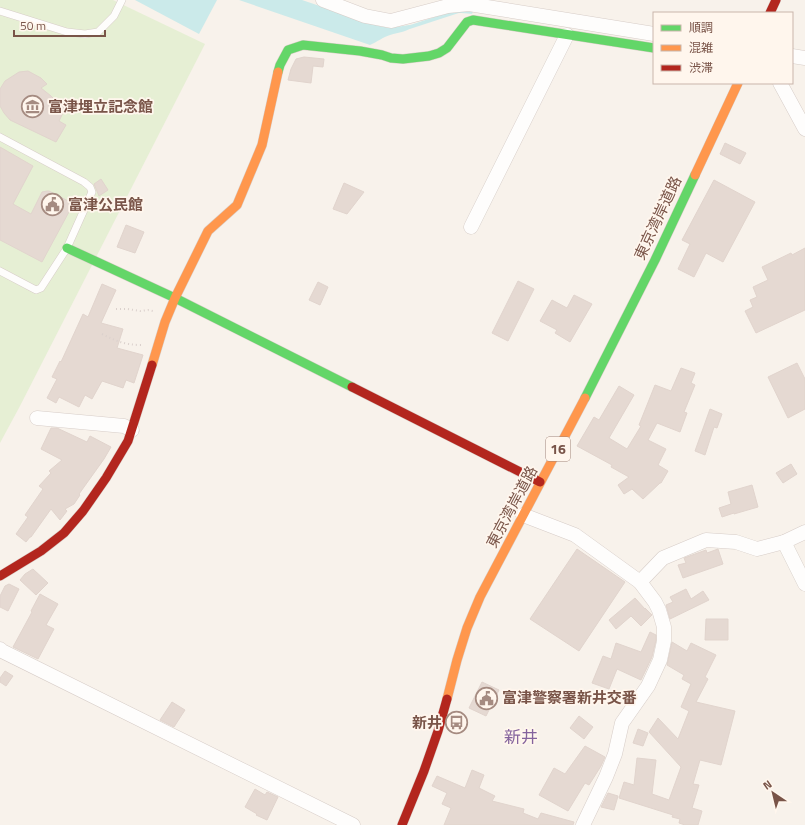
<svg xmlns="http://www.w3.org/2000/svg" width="805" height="825" font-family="'Titillium Web','Noto Sans JP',sans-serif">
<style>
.green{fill:#e6efd4}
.water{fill:#cbeaea}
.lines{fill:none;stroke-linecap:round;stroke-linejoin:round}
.stream{stroke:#cbeaea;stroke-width:3.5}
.building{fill:#e5d9d2;stroke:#e1d4cd}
.lane-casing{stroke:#d7cdc8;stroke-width:8}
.street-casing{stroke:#d7cdc8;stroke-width:15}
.fast-casing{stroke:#d8cdc7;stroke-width:10}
.slow-casing{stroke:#d8cdc7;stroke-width:10}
.jam-casing{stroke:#d8cdc7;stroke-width:10}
.path{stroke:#dbd1cd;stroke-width:2;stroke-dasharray:1 3;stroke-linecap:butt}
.lane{stroke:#fefdfc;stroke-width:7}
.street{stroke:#fefdfc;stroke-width:14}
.fast{stroke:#63d668;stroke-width:9}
.slow{stroke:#ff974d;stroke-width:9}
.jam{stroke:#b3261e;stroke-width:9}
.labels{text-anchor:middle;stroke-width:3.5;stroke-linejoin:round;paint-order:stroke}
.shield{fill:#fff6ed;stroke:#a1857a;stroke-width:1}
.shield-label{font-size:14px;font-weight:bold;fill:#795448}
.poi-label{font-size:15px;font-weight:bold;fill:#795448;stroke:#fff6ed;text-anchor:start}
.street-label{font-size:15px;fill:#795448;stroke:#fff6ed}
.quarter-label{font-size:17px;fill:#84639d;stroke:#fff6ed}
</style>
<rect width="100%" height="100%" fill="#f8f2eb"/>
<path class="green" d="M 0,0 L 113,0 L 205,44 L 20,406 L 0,443 Z"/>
<g class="water">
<path d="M 135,0 L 217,0 L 199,34 Z"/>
<path d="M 239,0 L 302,0 L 379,26 L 390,28 L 409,25 L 414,26 C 407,32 399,32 390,35 C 383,37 377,42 370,45 Z"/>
</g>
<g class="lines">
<path class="stream" d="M 410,27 L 459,11 L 471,12"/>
</g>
<g class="building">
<path d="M 304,57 L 324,59 L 323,67 L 313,66 L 311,83 L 288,80 L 291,69 L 296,59 Z"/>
<path d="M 28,71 L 41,78 L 47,84 L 41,88 L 51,96 L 56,101 L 59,101 L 65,105 L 65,109 L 59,121 L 66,125 L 56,142 L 10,120 L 4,113 L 0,106 L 0,89 L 5,81 L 19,72 Z"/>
<path d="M 725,143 L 746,153 L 740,164 L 720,154 Z"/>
<path d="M 0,147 L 33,166 L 13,204 L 31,214 L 42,192 L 47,191 L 49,191 L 70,202 L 71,205 L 70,210 L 42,262 L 0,240 Z"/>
<path d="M 101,179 L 108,190 L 99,196 L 94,184 Z"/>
<path d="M 714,180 L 755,202 L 723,262 L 706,253 L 694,277 L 678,269 L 690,244 L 682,240 Z"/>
<path d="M 344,183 L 364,192 L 347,214 L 333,209 Z"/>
<path d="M 126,225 L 144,232 L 135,253 L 117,247 Z"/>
<path d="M 805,248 L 805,310 L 756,333 L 745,311 L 753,307 L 750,300 L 757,297 L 753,287 L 768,280 L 762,267 L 791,253 L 792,255 Z"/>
<path d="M 518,281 L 534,289 L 508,341 L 492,333 Z"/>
<path d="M 318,282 L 328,287 L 320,305 L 309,300 Z"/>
<path d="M 102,284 L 116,290 L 101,323 L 123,329 L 117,348 L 143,355 L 134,383 L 126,380 L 123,388 L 102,381 L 92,399 L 85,395 L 79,407 L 59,397 L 56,403 L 47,398 L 57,379 L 52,377 L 60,361 L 61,362 L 83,314 L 88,317 Z"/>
<path d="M 574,295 L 592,304 L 570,342 L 555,333 L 557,330 L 540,321 L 552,300 L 567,308 Z"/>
<path d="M 797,363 L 805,379 L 805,409 L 788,418 L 768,377 Z"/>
<path d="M 681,368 L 695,373 L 691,383 L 695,385 L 684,412 L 687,413 L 680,432 L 657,423 L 648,440 L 666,449 L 658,465 L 668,471 L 661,483 L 660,483 L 643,499 L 632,489 L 624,494 L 618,485 L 629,477 L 611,467 L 612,465 L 577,446 L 594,417 L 599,420 L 619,386 L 634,395 L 609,438 L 627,449 L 641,426 L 639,425 L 655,385 L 671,391 Z"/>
<path d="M 710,409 L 722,414 L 717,428 L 714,427 L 705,455 L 695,451 Z"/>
<path d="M 51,428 L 57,428 L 87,442 L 90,436 L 111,447 L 104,459 L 79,494 L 80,495 L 74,504 L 65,509 L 67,511 L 60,520 L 51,509 L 31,537 L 30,537 L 26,542 L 16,534 L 28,517 L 25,515 L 43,489 L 39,486 L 51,473 L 49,471 L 62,460 L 41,449 Z"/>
<path d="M 791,464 L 797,474 L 783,483 L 776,473 Z"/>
<path d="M 752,485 L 758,507 L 734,514 L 734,513 L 722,517 L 719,508 L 731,504 L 728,492 Z"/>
<path d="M 577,549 L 625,582 L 579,651 L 530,619 Z"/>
<path d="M 718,549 L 723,564 L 683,578 L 678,565 L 686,563 L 684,558 L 706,550 L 707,553 Z"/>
<path d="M 33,569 L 48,583 L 36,595 L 20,580 L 25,574 Z"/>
<path d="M 9,584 L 19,589 L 8,611 L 0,607 L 0,596 L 5,586 Z"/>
<path d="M 686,589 L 691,599 L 703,591 L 709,600 L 670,619 L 666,605 L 673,602 L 670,597 Z"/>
<path d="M 40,594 L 58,604 L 46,625 L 54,629 L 38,659 L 13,647 L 32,612 L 31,611 Z"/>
<path d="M 635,598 L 645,609 L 645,608 L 652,615 L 641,626 L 631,616 L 616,629 L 609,620 Z"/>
<path d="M 706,619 L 728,619 L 728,640 L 705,640 Z"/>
<path d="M 650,632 L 656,635 L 656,640 L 652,657 L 641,680 L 617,669 L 609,689 L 592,683 L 603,656 L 611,659 L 616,643 L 641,652 Z"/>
<path d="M 672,642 L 687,651 L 691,643 L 716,655 L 705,677 L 708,679 L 696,702 L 735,711 L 721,765 L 700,760 L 693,784 L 699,785 L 692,808 L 702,811 L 698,825 L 685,825 L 679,823 L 680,819 L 672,817 L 673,815 L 619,798 L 624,782 L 634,785 L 637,758 L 656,760 L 652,794 L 669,800 L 681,767 L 649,732 L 658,718 L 678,739 L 689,711 L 681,707 L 691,684 L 682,679 L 684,675 L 667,665 Z"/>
<path d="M 5,671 L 13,676 L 6,686 L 0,682 L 0,678 Z"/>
<path d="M 482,682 L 499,690 L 486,716 L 469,708 Z"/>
<path d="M 172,702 L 185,710 L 174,727 L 160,720 Z"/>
<path d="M 579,716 L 593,727 L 584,739 L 570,728 Z"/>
<path d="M 638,729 L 648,733 L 643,746 L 633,743 Z"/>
<path d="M 585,746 L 605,757 L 601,766 L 589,785 L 585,783 L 568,811 L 539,795 L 554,768 L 565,774 Z"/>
<path d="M 472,770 L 484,775 L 479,788 L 495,796 L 492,801 L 524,809 L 523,813 L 538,819 L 541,813 L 574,822 L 573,825 L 444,825 L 451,808 L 442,804 L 447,793 L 432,786 L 437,776 L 465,788 Z"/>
<path d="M 255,789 L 265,795 L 267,792 L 278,797 L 267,820 L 256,815 L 257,814 L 245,807 Z"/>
<path d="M 608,793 L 618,796 L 614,810 L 601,807 Z"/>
</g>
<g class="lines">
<defs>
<g id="lane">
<path d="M 0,11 L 67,32 L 85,34 L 98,32 L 114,16 L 122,0"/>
<path d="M 0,137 L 84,182 L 90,187 L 92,192 L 67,248 L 41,288 L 36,290 L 0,271"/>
</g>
<g id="street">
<path d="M 323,0 L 365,16 L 391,21 L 448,6 L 469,4 L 654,34"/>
<path d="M 792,56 L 805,58"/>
<path d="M 780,83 L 805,129"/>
<path d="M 471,227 L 567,35"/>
<path d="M 37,418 L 124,426 L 132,430"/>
<path d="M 523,515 L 575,535 L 640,582 L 655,602 L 659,610 L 664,627 L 664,641 L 660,660 L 648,686 L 622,723 L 615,754 L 606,777 L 583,825"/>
<path d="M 784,542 L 805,584"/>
<path d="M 640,582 L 663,558 L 706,540 L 736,542 L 757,549 L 784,542 L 805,532"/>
<path d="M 0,649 L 2,651 L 353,825"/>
</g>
<g id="fast">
<path d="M 278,72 L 280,65 L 288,50 L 303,45 L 360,51 L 382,55 L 391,58 L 403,59 L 429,56 L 439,53 L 447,48 L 467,22 L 473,20 L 654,48"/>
<path d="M 67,248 L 175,298 L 352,387"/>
<path d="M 585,398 L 655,260 L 695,175"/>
</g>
<g id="slow">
<path d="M 695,175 L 738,83"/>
<path d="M 152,365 L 165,322 L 175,298 L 208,231 L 237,205 L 262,145 L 278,72"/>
<path d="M 447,699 L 457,660 L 467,628 L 480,597 L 585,398"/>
</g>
<g id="jam">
<path d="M 770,13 L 776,0"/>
<path d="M 352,387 L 540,482"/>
<path d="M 0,576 L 41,551 L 64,533 L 83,511 L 106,478 L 128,441 L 152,365"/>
<path d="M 402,825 L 424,771 L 438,731 L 447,699"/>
</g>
</defs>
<use href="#lane" class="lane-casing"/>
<use href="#street" class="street-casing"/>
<use href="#fast" class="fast-casing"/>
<use href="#slow" class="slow-casing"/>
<use href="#jam" class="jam-casing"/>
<g class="path">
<path d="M 116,309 L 128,309 L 140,311 L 148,310 L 153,311"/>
<path d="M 102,334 C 116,341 125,345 141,345"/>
</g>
<use href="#lane" class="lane"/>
<use href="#street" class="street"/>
<use href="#fast" class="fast"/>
<use href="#slow" class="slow"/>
<use href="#jam" class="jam"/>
</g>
<defs>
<symbol id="museum-ring" viewBox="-11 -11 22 22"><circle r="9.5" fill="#fff6ed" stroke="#a58b81" stroke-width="1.5"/><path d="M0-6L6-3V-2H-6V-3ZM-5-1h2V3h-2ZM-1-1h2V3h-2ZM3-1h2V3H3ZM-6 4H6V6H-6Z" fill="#a58b81"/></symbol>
<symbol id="civic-ring" viewBox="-11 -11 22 22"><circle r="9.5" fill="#fff6ed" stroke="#a58b81" stroke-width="1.5"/><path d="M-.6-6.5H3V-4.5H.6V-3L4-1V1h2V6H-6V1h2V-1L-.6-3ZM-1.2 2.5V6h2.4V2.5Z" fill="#a58b81"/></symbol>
<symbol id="bus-ring" viewBox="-11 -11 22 22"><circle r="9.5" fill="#fff6ed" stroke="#a58b81" stroke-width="1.5"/><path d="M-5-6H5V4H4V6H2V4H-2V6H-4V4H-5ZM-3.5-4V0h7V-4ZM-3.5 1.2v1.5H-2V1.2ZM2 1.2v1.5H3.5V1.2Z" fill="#a58b81"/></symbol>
</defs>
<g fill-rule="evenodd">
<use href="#museum-ring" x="20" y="94" width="25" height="25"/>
<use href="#civic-ring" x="40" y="192" width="25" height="25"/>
<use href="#civic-ring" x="474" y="686" width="25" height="25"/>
<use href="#bus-ring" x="444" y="710" width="25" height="25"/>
</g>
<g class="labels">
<rect class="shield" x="546" y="437" width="24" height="24" rx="3"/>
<g class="shield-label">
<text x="558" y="454">16</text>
</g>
<g class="poi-label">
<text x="48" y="112">富津埋立記念館</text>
<text x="68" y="210">富津公民館</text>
<text x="502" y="703">富津警察署新井交番</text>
<text x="442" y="728" text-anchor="end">新井</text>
</g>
<g class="street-label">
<text transform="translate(658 218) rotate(-65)" y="5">東京湾岸道路</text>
<text transform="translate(512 507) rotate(-62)" y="5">東京湾岸道路</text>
</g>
<g class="quarter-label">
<text x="521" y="743">新井</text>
</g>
</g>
<rect x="653" y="12" width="140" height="72" fill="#fff6ed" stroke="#c9b5ab"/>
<rect x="661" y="25" width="20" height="6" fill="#63d668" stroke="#c9b5ab"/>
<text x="689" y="32" font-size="12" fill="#795448">順調</text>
<rect x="661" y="45" width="20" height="6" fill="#ff974d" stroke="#c9b5ab"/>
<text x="689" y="52" font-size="12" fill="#795448">混雑</text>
<rect x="661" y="65" width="20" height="6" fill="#b3261e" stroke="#c9b5ab"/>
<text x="689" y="72" font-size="12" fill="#795448">渋滞</text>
<g transform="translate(773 793) rotate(325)" stroke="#fff6ed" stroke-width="3" paint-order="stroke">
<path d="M0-3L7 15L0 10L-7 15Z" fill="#795448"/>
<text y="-6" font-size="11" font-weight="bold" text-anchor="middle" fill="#795448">N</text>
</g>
<path d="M14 30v6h91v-6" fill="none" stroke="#795448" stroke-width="2"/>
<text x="20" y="30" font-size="12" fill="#795448" stroke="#fff6ed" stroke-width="3" paint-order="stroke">50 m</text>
</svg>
